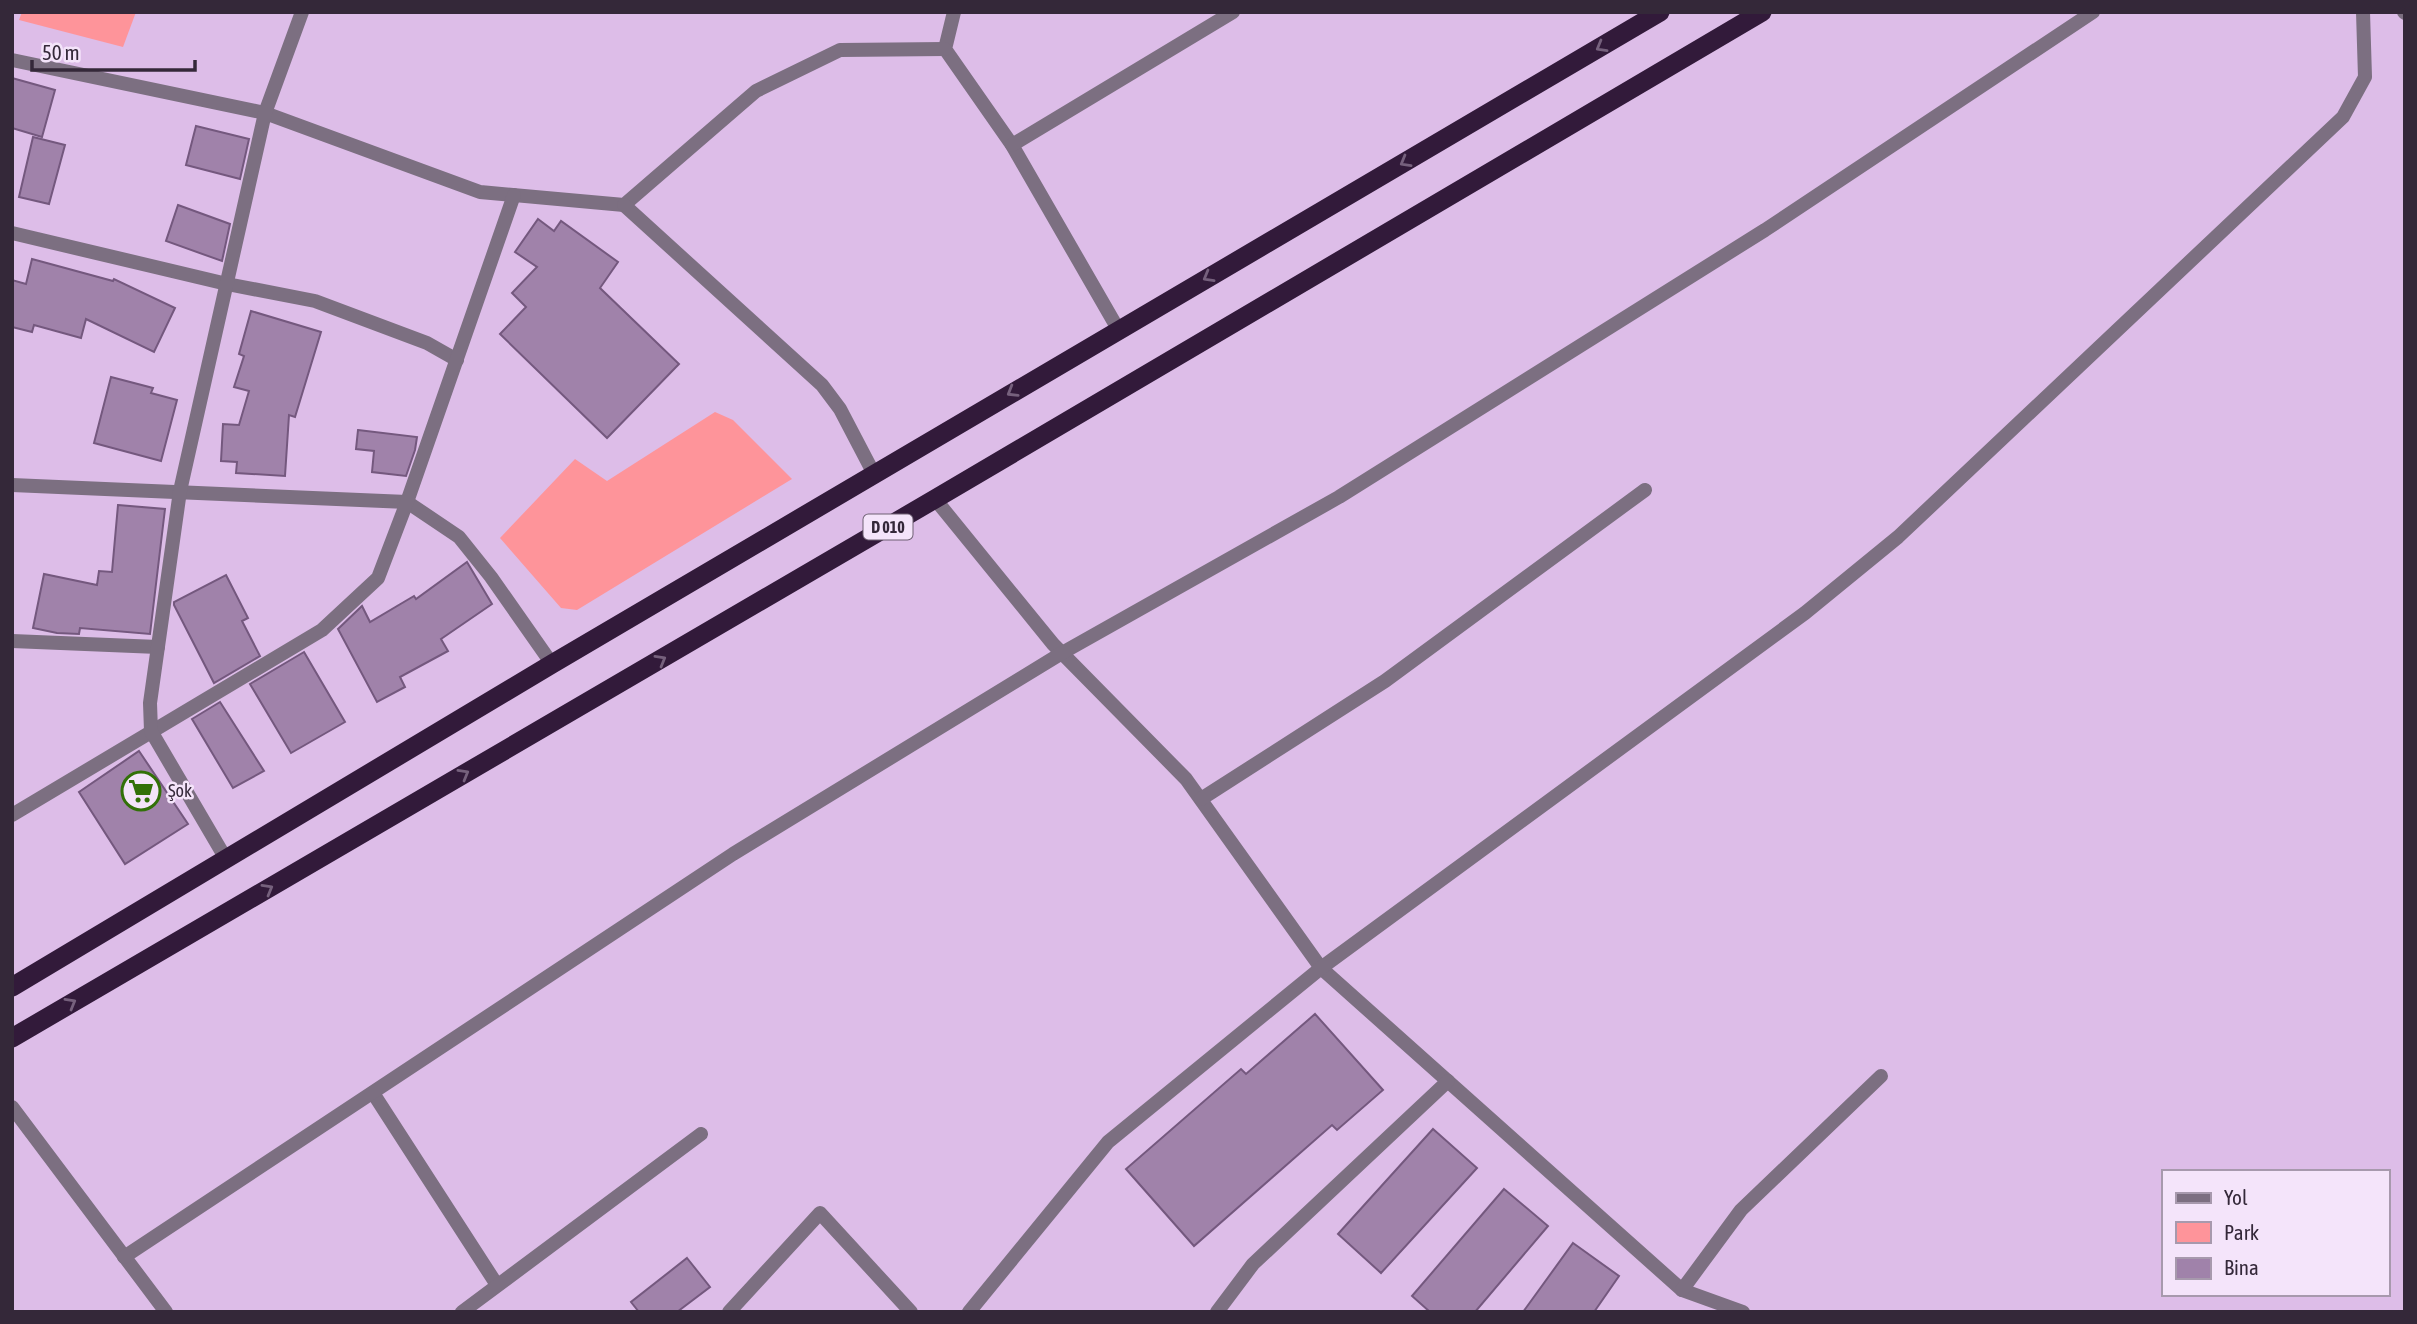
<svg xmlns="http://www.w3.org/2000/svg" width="2417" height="1324" font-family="'Asap Condensed',sans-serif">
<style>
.green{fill:#fe949a}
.building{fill:#a082aa;stroke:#74587e;stroke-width:2}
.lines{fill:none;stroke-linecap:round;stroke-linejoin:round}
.minor{stroke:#7c6f81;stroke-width:14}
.trunk{stroke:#321a3a;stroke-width:19}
.oneway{stroke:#76617d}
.labels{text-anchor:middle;stroke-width:5;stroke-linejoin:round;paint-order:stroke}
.shield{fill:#f4e4fa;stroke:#6e6073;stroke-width:2}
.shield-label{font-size:16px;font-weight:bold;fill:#342839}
.poi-label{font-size:18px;fill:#342839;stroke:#f4e4fa;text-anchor:start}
</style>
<rect width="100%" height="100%" fill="#ddbde8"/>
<g class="green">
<path d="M 22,12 L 136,12 L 123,47 L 19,20 Z"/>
<path d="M 715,412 L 733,420 L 792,479 L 577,610 L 561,608 L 500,538 L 575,459 L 607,481 Z"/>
</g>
<g class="building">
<path d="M 12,78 L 55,90 L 42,137 L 12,128 Z"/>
<path d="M 196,126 L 249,139 L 240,179 L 186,165 Z"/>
<path d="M 33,137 L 65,145 L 49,204 L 19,197 Z"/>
<path d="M 178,205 L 230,224 L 222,261 L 166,241 Z"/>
<path d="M 538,219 L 554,231 L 561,221 L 618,262 L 600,288 L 679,364 L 607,438 L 500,334 L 526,307 L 512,293 L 537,267 L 515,252 Z"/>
<path d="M 32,259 L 113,281 L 114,279 L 175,308 L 154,352 L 86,319 L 81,338 L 34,325 L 32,332 L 12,327 L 12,280 L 26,284 Z"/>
<path d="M 251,311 L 321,332 L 295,417 L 289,415 L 285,476 L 236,473 L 237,462 L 221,461 L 223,424 L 239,425 L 249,391 L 234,387 L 244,356 L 239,354 Z"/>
<path d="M 111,377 L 153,388 L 151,393 L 177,400 L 161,461 L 94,443 Z"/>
<path d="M 358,430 L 417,437 L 415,450 L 406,476 L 372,472 L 374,451 L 356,449 Z"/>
<path d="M 118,505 L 165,509 L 150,634 L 80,628 L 79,634 L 57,633 L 33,628 L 44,574 L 97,585 L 99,571 L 112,572 Z"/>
<path d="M 467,562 L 492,604 L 441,639 L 448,651 L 400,677 L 405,687 L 377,702 L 338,629 L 362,606 L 370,622 L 414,596 L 416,599 Z"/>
<path d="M 226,575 L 248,618 L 242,621 L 260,656 L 214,683 L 174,605 L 174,602 Z"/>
<path d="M 304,652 L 345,722 L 291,753 L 250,684 Z"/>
<path d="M 220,702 L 264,771 L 233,788 L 192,719 Z"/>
<path d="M 139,751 L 188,824 L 125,864 L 79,792 Z"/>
<path d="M 1315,1014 L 1383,1090 L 1337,1130 L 1332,1125 L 1194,1246 L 1126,1169 L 1241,1069 L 1246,1074 Z"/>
<path d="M 1433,1129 L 1477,1168 L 1381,1273 L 1338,1234 Z"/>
<path d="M 1504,1189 L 1548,1226 L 1475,1312 L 1430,1312 L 1412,1296 Z"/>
<path d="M 1573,1243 L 1619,1276 L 1594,1312 L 1523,1312 Z"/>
<path d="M 687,1258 L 710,1287 L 677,1312 L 639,1312 L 631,1302 Z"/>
</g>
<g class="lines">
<g class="minor">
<path d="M 954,12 L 945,49 L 1012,145 L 1118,329"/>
<path d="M 2404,12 L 2405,13"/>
<path d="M 12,60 L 265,113 L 480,192 L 624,205 L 756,91 L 840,50 L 945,49"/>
<path d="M 1012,145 L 1233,12"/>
<path d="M 624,205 L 822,385 L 840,409 L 874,474"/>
<path d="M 12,233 L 227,284 L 315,301 L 427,343 L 457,360"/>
<path d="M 12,485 L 407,502 L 459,537 L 491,577 L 552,664"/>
<path d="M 935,499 L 1053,644 L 1186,779 L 1321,968 L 1682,1290 L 1743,1312"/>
<path d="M 12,641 L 158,647"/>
<path d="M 1201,799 L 1385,681 L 1645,490"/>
<path d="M 12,815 L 322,630 L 378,578 L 407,502 L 514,195"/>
<path d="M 226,859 L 151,731 L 150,703 L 180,491 L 265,113 L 302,12"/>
<path d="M 373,1093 L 497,1285"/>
<path d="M 12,1107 L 166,1312"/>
<path d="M 124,1257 L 733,854 L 1062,653 L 1339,497 L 1765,230 L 2093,12"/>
<path d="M 1682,1290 L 1741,1210 L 1881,1076"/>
<path d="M 462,1312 L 701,1134"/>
<path d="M 729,1312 L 820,1213 L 911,1312"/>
<path d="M 969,1312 L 1108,1142 L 1321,968 L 1805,613 L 1898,537 L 2343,117 L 2365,77 L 2363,12"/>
<path d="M 1217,1312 L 1253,1264 L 1448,1081"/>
</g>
<g class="trunk">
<path d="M 12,987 L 552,664 L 1660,12"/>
<path d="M 12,1038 L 935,499 L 1762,12"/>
</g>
</g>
<defs><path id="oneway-chevron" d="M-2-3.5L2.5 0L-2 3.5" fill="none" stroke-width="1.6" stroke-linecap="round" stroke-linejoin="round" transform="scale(1.75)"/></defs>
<g class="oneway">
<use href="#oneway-chevron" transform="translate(1601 47) rotate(150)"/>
<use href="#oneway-chevron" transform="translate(1405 162) rotate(150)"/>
<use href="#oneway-chevron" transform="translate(1208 277) rotate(150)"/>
<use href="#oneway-chevron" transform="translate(1012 392) rotate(149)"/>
<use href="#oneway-chevron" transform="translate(661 660) rotate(-30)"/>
<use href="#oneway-chevron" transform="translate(464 774) rotate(-30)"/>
<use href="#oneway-chevron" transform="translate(268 889) rotate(-30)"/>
<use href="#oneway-chevron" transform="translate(71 1003) rotate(-30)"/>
</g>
<defs>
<symbol id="supermarket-ring" viewBox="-11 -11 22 22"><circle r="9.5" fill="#f4e4fa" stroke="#327108" stroke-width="1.5"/><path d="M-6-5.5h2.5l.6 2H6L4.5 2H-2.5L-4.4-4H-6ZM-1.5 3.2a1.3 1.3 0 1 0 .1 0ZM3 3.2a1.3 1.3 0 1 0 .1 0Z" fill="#327108"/></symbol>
</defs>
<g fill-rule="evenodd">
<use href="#supermarket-ring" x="119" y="769" width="44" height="44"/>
</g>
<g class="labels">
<rect class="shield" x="863.5" y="514.5" width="49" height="25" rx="5"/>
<g class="shield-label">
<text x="888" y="533">D 010</text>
</g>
<g class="poi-label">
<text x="168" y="797">Şok</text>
</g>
</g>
<rect width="2417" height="1324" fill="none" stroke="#342839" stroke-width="28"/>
<rect x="2162" y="1170" width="228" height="126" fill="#f4e4fa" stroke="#a799ad" stroke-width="2"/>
<rect x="2176" y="1193" width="35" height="10" fill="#7c6f81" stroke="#a799ad" stroke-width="2"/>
<text x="2224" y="1205" font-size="21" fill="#342839">Yol</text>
<rect x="2176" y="1222" width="35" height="21" fill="#fe949a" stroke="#a799ad" stroke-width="2"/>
<text x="2224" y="1240" font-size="21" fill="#342839">Park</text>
<rect x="2176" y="1258" width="35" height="21" fill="#a082aa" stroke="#a799ad" stroke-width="2"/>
<text x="2224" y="1275" font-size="21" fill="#342839">Bina</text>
<path d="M32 60v10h163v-10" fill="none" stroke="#342839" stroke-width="3.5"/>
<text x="42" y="60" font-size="21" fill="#342839" stroke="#f4e4fa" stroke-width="5" paint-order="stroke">50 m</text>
</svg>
